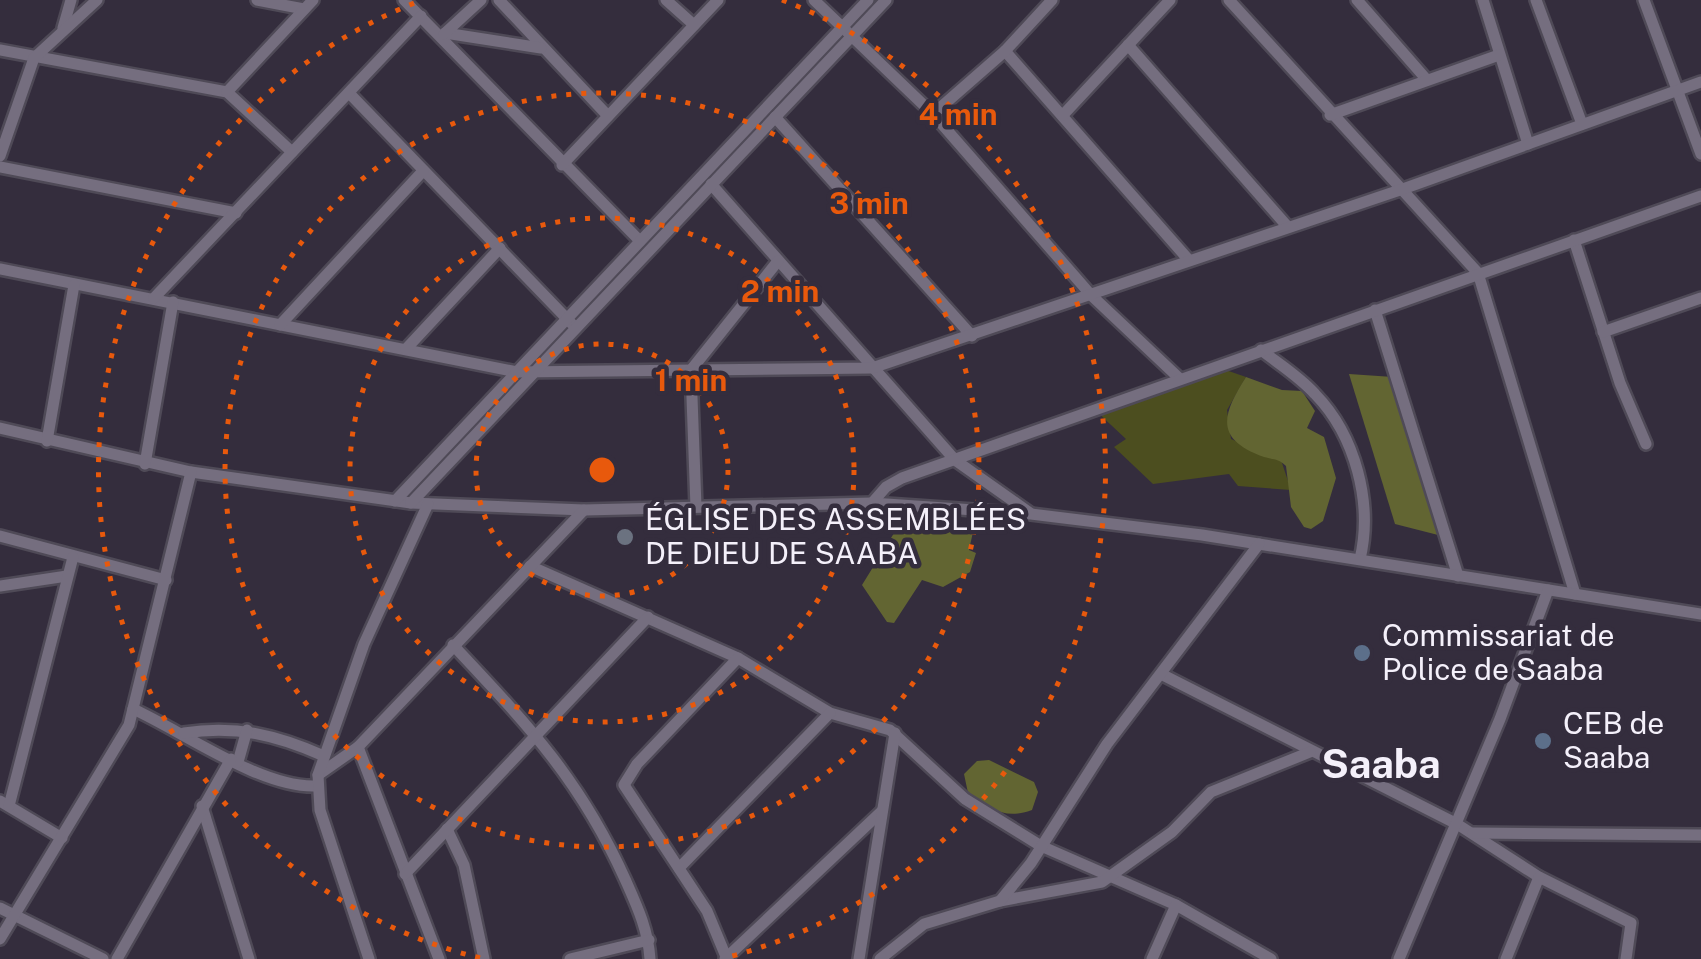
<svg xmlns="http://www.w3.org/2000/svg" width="1701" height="959" font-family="'Public Sans',sans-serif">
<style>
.green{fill:#4c4e1f}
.forest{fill:#626532}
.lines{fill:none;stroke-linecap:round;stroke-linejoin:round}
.minor-casing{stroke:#4f4a57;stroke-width:16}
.minor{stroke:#756e7f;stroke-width:11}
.ring{fill:none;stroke:#e8590c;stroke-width:5;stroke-dasharray:5 10}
.worship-dot{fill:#6b7280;stroke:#342d3d;stroke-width:4}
.service-dot{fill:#5c6f8a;stroke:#342d3d;stroke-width:4}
.labels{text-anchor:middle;stroke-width:9;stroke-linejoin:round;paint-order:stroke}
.poi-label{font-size:30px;fill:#f4f0fa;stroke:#342d3d;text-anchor:start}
.district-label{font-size:40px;font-weight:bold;fill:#f4f0fa;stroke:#342d3d}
.centre{fill:#e8590c;stroke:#342d3d;stroke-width:5}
.ring-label{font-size:30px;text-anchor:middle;font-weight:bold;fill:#e8590c;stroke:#342d3d;stroke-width:9;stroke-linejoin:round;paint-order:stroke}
</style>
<rect width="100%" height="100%" fill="#342d3d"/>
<path class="green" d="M 1217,367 L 1246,377 L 1227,410 L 1231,439 L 1281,460 L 1291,490 L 1238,486 L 1229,474 L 1153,484 L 1114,447 L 1126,439 L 1095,410 Z"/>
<g class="forest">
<path d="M 1349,374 L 1393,377 L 1442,536 L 1395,524 Z"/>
<path d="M 1246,377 L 1282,390 L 1302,391 L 1315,411 L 1307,428 L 1324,437 L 1336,478 L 1323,521 L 1311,529 L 1304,527 L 1291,507 L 1286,466 C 1278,458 1274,460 1264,457 C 1214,439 1222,415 1246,377 Z"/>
<path d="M 937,518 L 959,521 L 973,532 L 969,550 L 976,553 L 970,572 L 943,587 L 922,580 L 894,623 L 887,622 L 862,585 L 899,525 Z"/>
<path d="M 989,760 L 1034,782 L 1038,792 L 1032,810 C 1005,820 991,809 968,793 L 964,774 L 977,761 Z"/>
</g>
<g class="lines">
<defs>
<g id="minor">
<path d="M 257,0 L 304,9"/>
<path d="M 404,0 L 640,241"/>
<path d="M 499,0 L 608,116"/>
<path d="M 666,0 L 694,25"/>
<path d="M 814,0 L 933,114 L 1091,295 L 1179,378"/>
<path d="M 1229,0 L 1478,273 L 1575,594"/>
<path d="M 1357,0 L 1427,80"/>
<path d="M 1483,0 L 1528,144"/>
<path d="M 1536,0 L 1582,124"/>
<path d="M 1644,0 L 1701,154"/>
<path d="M 63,28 L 71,0"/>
<path d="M 445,33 L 541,48"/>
<path d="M 444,34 L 481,0"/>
<path d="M 1128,45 L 1287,226"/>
<path d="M 0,50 L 227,92 L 292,152"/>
<path d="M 1005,51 L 1187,258"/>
<path d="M 227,92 L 313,0"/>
<path d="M 349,93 L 572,324"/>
<path d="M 933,114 L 1005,51 L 1052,0"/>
<path d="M 1063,115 L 1170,0"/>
<path d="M 1330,115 L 1499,55"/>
<path d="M 775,117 L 972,336"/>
<path d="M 0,156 L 34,58 L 97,0"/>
<path d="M 562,165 L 718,0"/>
<path d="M 0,167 L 236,213"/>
<path d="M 711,184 L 955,460 L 1030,513"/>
<path d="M 1574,240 L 1620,383 L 1646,444"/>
<path d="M 0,269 L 517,372 L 872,368 L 1400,190 L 1701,82"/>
<path d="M 154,298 L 421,16"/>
<path d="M 1375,310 L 1458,576"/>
<path d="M 280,325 L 423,171"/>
<path d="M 1603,332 L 1701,298"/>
<path d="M 406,349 L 500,248"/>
<path d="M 1261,350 C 1279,364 1300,377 1315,394 C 1356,436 1373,504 1360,559"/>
<path d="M 0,428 L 191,472 L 411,503 L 584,510 L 872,503 L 1031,514 L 1202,535 L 1701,614"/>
<path d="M 47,441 L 74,285"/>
<path d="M 145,464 L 173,302"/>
<path d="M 395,501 L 868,0"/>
<path d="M 411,503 L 886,0"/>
<path d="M 872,503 L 886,487 L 902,478 L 1701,196"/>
<path d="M 696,507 L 691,370 L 778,261"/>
<path d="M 0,536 L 166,580"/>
<path d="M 530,566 L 738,658 L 830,713 L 890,730 L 965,799 L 1041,846 L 1176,905 L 1271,959"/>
<path d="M 0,586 L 67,576"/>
<path d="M 453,645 C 526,723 580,779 625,879 C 637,906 648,929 650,959"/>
<path d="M 1163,675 L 1457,824 L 1539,877 L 1631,923 L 1626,959"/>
<path d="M 133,709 C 184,732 262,789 317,786"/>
<path d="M 184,733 C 236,725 277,735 324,756"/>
<path d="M 358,747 L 439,959"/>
<path d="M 238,762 L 247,730"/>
<path d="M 318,775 L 358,747 L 584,510"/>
<path d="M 0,801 L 62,838"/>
<path d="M 9,806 L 73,557"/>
<path d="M 202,806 L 249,959"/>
<path d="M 447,829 L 464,865 L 484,959"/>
<path d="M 1473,833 L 1701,835"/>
<path d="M 679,868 L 830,713"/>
<path d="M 405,874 L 648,617"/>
<path d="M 1000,901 L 1102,882 L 1172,832 L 1211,792 L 1310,752"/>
<path d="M 0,908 L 103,959"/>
<path d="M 0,939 L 129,725 L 191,472"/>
<path d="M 117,959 L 231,759"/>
<path d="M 369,959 L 320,810 L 318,775 L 364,644 L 428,504"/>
<path d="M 570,959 L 649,940"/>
<path d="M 725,959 L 882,811"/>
<path d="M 727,959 L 707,911 L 624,785 L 637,764 L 738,658"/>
<path d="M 859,959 L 895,733"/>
<path d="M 880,959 L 924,924 L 1000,901 L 1031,863 L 1107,744 L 1259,544"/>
<path d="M 1152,959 L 1176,905"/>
<path d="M 1399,959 L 1500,719 L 1548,590"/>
<path d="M 1506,959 L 1539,877"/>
</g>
</defs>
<use href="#minor" class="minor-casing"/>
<use href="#minor" class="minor"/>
</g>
<g class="ring">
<circle cx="602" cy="470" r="126"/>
<circle cx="602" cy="470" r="252"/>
<circle cx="602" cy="470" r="377"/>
<path d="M480 958A503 503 0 0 1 422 0M782 0A503 503 0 0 1 724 958"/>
</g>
<circle class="worship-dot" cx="625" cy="537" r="10"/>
<g class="service-dot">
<circle cx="1362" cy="653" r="10"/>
<circle cx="1543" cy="741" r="10"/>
</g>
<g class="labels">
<g class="poi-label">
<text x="645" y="530">ÉGLISE DES ASSEMBLÉES<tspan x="645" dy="34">DE DIEU DE SAABA</tspan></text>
<text x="1382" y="646">Commissariat de<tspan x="1382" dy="34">Police de Saaba</tspan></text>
<text x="1563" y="734">CEB de<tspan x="1563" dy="34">Saaba</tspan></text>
</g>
<g class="district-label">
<text x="1381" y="778">Saaba</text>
</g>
</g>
<circle cx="602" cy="470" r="15" class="centre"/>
<g class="ring-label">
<text x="958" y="125">4 min</text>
<text x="869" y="214">3 min</text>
<text x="780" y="302">2 min</text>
<text x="691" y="391">1 min</text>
</g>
</svg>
